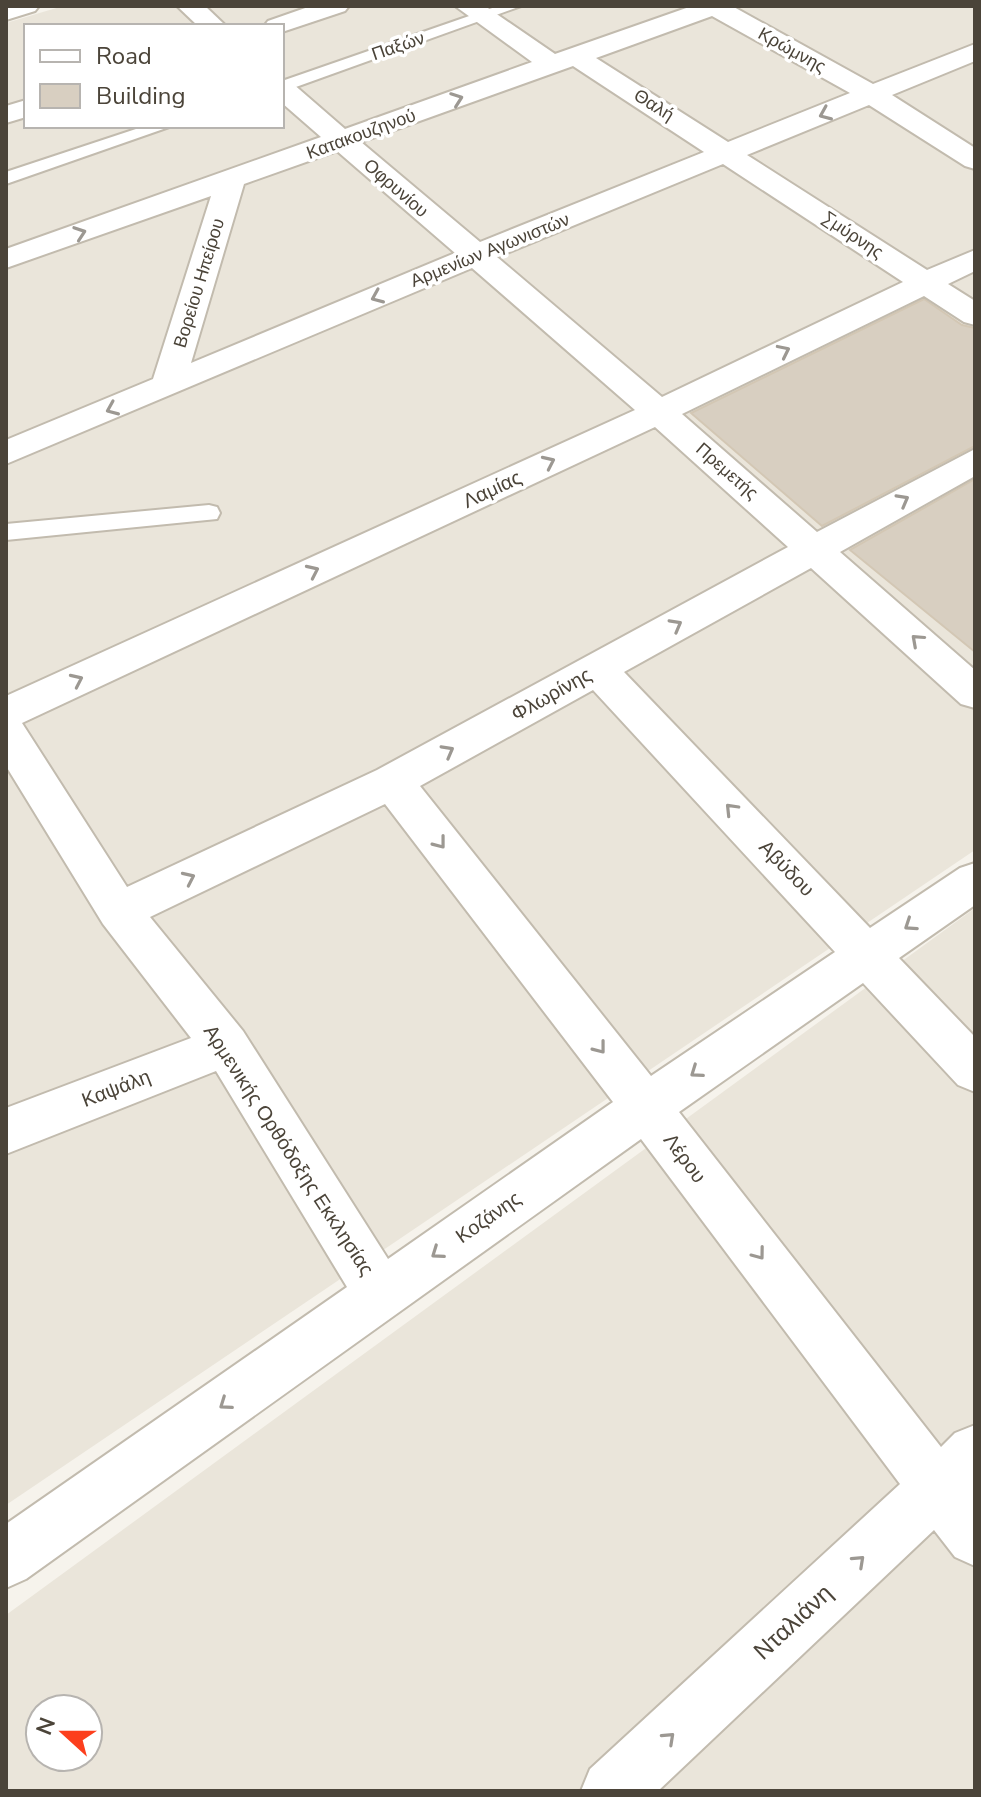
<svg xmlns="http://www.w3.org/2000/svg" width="981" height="1797" font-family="'Nunito Sans',sans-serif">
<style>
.residential{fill:#eae5da;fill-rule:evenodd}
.building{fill:#d8cfc1;stroke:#d3c7b4;stroke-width:2}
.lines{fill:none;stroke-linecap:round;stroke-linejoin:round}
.service-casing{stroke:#c2bbae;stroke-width:4}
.minor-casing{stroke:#c2bbae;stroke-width:4}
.service{fill:#fff;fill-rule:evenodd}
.minor{fill:#fff;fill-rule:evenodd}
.oneway{stroke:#9c9892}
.labels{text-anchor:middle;stroke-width:7;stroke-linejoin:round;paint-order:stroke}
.far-street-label{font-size:18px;fill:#4b4439;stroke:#fff}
.street-label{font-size:20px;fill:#4b4439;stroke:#fff}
.near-street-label{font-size:24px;fill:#4b4439;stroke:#fff}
</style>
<rect width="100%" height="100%" fill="#f6f3ec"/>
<g class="residential">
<path d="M 63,6 L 975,6 L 975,850 L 6,1505 L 6,23 ZM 26,26 L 282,26 L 282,126 L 26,126 Z"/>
<path d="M 975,908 L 975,1791 L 6,1791 L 6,1615 ZM 40,1709 L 88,1709 L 88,1757 L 40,1757 Z"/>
</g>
<g class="building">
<path d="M 924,299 L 962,325 L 975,328 L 975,446 L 822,526 L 691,413 Z"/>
<path d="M 975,479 L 975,652 L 850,550 Z"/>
</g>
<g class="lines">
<defs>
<g id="service">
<path d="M 498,6 L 521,6 L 282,92 L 282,81 Z"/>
<path d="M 145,126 L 172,126 L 6,184 L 6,172 Z"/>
<path d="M 209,505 L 217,507 L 220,513 L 217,519 L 6,540 L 6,524 Z"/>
</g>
<g id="minor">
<path d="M 6,6 L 39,6 L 35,11 L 6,20 Z"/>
<path d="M 177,6 L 205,6 L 226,26 L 198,26 Z"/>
<path d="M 311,6 L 349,6 L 345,11 L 282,32 L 282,26 L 264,26 L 268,21 Z"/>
<path d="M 455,6 L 485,6 L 555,54 L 692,6 L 732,6 L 873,84 L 975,44 L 975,61 L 892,95 L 975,148 L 975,169 L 965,166 L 869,105 L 747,155 L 927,270 L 975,250 L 975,271 L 948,284 L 975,301 L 975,325 L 964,322 L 924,296 L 682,414 L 817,532 L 975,449 L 975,476 L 840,552 L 975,670 L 975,708 L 961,704 L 811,568 L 624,672 L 870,928 L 960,868 L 975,863 L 975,905 L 899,958 L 975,1037 L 975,1092 L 958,1085 L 863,983 L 679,1112 L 941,1447 L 955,1433 L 975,1425 L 975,1566 L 955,1557 L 934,1530 L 658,1791 L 581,1791 L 590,1769 L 900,1484 L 641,1139 L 26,1579 L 6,1588 L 6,1524 L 347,1287 L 216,1071 L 6,1154 L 6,1108 L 191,1038 L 103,924 L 6,766 L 6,696 L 635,410 L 472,268 L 6,464 L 6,440 L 153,379 L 211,196 L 6,268 L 6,249 L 321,137 L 282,103 L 282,81 L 292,83 L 345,129 L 532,62 ZM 712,16 L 850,93 L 728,142 L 596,58 ZM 573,66 L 704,152 L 480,242 L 361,142 ZM 337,151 L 455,253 L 191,363 L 244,184 ZM 723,164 L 903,282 L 662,397 L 497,257 ZM 655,427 L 788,547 L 377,770 L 127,887 L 22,723 ZM 593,690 L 835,952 L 651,1076 L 420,786 ZM 385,804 L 613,1102 L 388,1259 L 243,1031 L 150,917 Z"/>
<path d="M 26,100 L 26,117 L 6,123 L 6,106 Z"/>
</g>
</defs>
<use href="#service" class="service-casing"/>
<use href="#minor" class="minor-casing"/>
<use href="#service" class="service"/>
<use href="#minor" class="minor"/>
</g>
<defs><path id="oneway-chevron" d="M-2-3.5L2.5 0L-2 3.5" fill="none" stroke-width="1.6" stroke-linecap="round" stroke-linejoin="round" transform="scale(2)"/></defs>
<g class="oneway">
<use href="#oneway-chevron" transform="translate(457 99) rotate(-20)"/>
<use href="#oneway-chevron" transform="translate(825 114) rotate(157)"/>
<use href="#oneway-chevron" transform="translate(80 233) rotate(-19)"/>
<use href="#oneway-chevron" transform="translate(377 297) rotate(157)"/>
<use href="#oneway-chevron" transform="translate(784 351) rotate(-26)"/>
<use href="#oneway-chevron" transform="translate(112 409) rotate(157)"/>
<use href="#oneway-chevron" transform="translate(549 462) rotate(-25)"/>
<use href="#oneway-chevron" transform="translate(903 500) rotate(-29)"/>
<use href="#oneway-chevron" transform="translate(313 571) rotate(-25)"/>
<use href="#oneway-chevron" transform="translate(676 625) rotate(-29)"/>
<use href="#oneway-chevron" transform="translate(917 640) rotate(-138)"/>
<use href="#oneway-chevron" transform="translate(77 680) rotate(-25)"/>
<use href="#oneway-chevron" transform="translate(448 751) rotate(-29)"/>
<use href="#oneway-chevron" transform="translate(731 809) rotate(-134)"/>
<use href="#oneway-chevron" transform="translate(440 843) rotate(52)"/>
<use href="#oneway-chevron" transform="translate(189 878) rotate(-25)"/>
<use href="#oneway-chevron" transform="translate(910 925) rotate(146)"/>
<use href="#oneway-chevron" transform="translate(600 1048) rotate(52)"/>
<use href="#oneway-chevron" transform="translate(696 1072) rotate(145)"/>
<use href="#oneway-chevron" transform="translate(437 1253) rotate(145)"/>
<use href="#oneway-chevron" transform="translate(759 1254) rotate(53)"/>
<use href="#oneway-chevron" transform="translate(225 1404) rotate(145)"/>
<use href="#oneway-chevron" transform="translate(859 1561) rotate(-43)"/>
<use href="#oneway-chevron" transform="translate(669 1738) rotate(-43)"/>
</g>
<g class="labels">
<g class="far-street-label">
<text transform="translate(398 46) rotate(-19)" y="6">Παξών</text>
<text transform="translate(792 50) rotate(29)" y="6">Κρώμνης</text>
<text transform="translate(654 105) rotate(32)" y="6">Θαλή</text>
<text transform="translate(361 134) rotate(-20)" y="6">Κατακουζηνού</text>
<text transform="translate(396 188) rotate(41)" y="6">Οφρυνίου</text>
<text transform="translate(853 235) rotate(34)" y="6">Σμύρνης</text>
<text transform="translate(490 250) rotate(-22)" y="6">Αρμενίων Αγωνιστών</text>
<text transform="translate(199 283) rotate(-73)" y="6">Βορείου Ηπείρου</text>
<text transform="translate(727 471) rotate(41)" y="6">Πρεμετής</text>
</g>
<g class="street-label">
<text transform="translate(492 489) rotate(-25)" y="7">Λαμίας</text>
<text transform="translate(551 694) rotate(-29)" y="7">Φλωρίνης</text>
<text transform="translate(787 868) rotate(46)" y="7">Αβύδου</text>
<text transform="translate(116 1088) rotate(-21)" y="7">Καψάλη</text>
<text transform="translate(289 1150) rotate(57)" y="7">Αρμενικής Ορθόδοξης Εκκλησίας</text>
<text transform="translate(685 1158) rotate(53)" y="7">Λέρου</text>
<text transform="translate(488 1217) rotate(-35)" y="7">Κοζάνης</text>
</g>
<g class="near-street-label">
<text transform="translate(793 1622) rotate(-43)" y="8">Νταλιάνη</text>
</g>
</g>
<rect width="981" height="1797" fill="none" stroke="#4b4439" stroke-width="16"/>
<rect x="24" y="24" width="260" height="104" fill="#ffffff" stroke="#b7b4b0" stroke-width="2"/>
<rect x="40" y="50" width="40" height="12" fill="#ffffff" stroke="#b7b4b0" stroke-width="2"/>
<text x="96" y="64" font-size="24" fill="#4b4439">Road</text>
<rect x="40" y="84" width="40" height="24" fill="#d8cfc1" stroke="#b7b4b0" stroke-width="2"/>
<text x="96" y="104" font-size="24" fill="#4b4439">Building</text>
<g transform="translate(64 1733) rotate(291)"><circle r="38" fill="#ffffff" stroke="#b7b4b0" stroke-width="2"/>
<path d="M0-6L14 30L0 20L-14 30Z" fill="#fc3f1d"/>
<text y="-12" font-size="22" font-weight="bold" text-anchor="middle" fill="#4b4439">N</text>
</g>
</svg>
